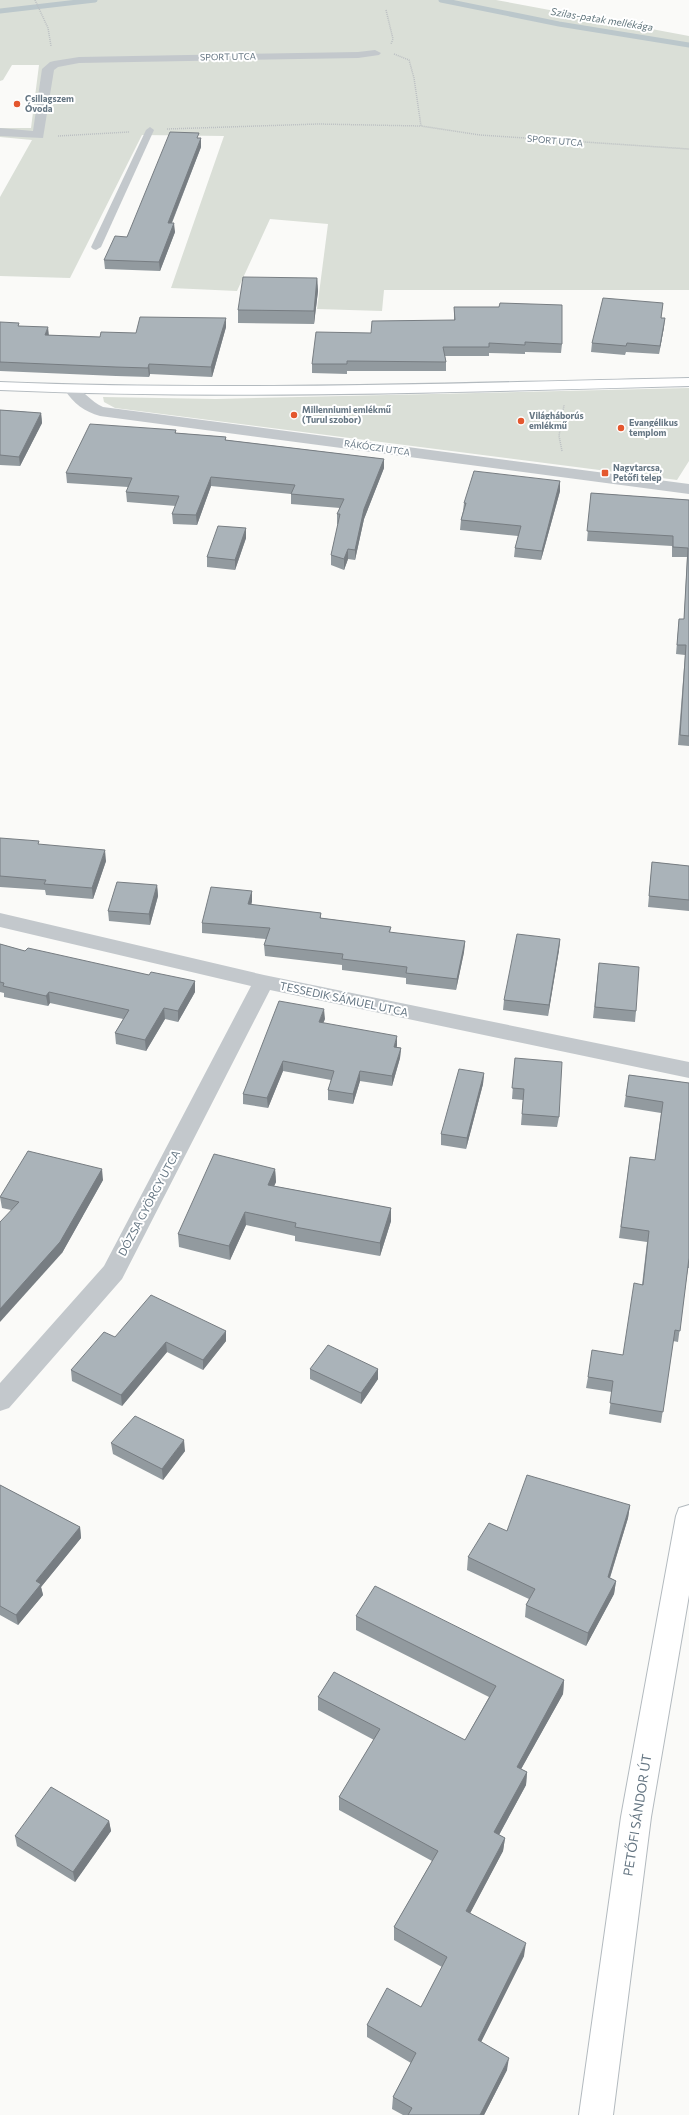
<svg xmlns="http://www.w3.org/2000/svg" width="689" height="2115" font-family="Commissioner,sans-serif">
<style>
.green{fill:#dadfd7}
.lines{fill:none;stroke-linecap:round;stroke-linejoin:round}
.stream{stroke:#bbc7cb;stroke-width:5}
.secondary-casing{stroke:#b3babf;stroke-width:2}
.path{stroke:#bbbfc2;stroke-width:1.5;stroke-dasharray:1 1;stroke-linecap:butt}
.lane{fill:#c3c8cc;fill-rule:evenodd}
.street{fill:#c3c8cc;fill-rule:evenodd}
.secondary{fill:#fff;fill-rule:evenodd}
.wall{fill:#929a9f}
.shaded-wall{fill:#777d82}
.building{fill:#aab3b9;stroke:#777d82}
.poi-dot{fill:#e4572e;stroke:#fff;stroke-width:1.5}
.labels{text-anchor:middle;stroke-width:4;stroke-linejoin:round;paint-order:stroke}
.far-street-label{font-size:9px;fill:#657683;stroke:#fff}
.far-poi-label{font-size:9px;font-weight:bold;fill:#657683;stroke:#fff;text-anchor:start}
.far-water-label{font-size:10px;font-style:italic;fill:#60757c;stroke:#fff}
.street-label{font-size:11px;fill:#657683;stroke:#fff}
.near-street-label{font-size:13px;fill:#657683;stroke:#fff}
</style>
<rect width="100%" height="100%" fill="#fafaf8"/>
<g class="green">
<path d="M 0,0 L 496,0 L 689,36 L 689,290 L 384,290 L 382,311 L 317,309 L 328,224 L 270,219 L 237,291 L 171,288 L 224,136 L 142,135 L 70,278 L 0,276 L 0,197 L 32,140 L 0,137 L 0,128 L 31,128 L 39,65 L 12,65 L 3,80 L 0,81 Z"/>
<path d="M 689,388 L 689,461 L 677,480 L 115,408 L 104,402 L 103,397 L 216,399 Z"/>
</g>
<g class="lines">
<g class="stream">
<path d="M 441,0 L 559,24 L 689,45"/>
<path d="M 0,11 L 95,0"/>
</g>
<defs>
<g id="secondary">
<path d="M 689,378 L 689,386 C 459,392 230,400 0,390 L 0,382 C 230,391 459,383 689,378 Z"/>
<path d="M 689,1505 L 689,1595 L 651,1817 L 613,2115 L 579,2115 L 621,1817 L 676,1516 L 679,1508 Z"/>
</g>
</defs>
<use href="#secondary" class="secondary-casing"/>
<g class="path">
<path d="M 35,0 L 48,28 L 51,46"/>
<path d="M 386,10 L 393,39 L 391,44"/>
<path d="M 394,54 L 409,60 L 414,78 L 421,126 L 480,135 L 689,149"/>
<path d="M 167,129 L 318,124 L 421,126"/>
<path d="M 58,136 L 129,132"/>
<path d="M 562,451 L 559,436 L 564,405"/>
</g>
<path class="lane" d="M 150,127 L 154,130 L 101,247 L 96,250 L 93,249 L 91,247 L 146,130 Z"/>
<g class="street">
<path d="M 375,50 L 381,53 L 379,55 L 358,58 L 79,63 L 58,67 L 54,70 L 43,138 L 0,136 L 0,128 L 33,131 L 42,69 L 50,62 L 54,61 L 79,57 L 358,52 Z"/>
<path d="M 72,386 C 82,388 91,402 103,407 L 689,484 L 689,494 L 100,416 C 85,412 73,403 65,390 L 67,387 Z"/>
<path d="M 0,913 L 264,975 L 689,1062 L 689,1078 L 270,990 L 122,1279 L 9,1408 L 0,1411 L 0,1383 L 104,1266 L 251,986 L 0,927 Z"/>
</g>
<use href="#secondary" class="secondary"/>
</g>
<g class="wall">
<path d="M 199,138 L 201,138 L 201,147 L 172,223 L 175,232 L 160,271 L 105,269 L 104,260 L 127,237 Z"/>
<path d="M 317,278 L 318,291 L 314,324 L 238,323 L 238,310 Z"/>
<path d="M 663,303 L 661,318 L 664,327 L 659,354 L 626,352 L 625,355 L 591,352 L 592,343 Z"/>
<path d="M 454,307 L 562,344 L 561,353 L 525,352 L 525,354 L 489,353 L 489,356 L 445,356 L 446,362 L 446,371 L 347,371 L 347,374 L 312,373 L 312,364 L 371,333 L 454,320 Z"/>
<path d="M 0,322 L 20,326 L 49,335 L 100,337 L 136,333 L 226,327 L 212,377 L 150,374 L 149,377 L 116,376 L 0,371 Z"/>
<path d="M 0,410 L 41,413 L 42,423 L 20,466 L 0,465 Z"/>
<path d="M 176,430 L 176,433 L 226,437 L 226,440 L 384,459 L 384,468 L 364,519 L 355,560 L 348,559 L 344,570 L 331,565 L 331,555 L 338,524 L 337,524 L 337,514 L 340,508 L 291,504 L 291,494 L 211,486 L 197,525 L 173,524 L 172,514 L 176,506 L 127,502 L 126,492 L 128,487 L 67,483 L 66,473 Z"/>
<path d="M 560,481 L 560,491 L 541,560 L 514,557 L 515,548 L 518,536 L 460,530 L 461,520 L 463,511 L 464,503 Z"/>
<path d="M 591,493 L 689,500 L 689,746 L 678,745 L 685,655 L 676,654 L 679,619 L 684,619 L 687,557 L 672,557 L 672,546 L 587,541 Z"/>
<path d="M 246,528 L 246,538 L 235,570 L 207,567 L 207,557 Z"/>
<path d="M 0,838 L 40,845 L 106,861 L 93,899 L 46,895 L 45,890 L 0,887 Z"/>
<path d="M 652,862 L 689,866 L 689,911 L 648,907 Z"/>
<path d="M 157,885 L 158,896 L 150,925 L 109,921 L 108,911 Z"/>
<path d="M 252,891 L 252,901 L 251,905 L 321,913 L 321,918 L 391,927 L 390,933 L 465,941 L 464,952 L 456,990 L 406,984 L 406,978 L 342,970 L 342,965 L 265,956 L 264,945 L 266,939 L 202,933 L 202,923 Z"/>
<path d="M 560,939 L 559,950 L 548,1016 L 503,1010 L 504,1000 Z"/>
<path d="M 0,944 L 25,951 L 149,975 L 195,981 L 195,992 L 178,1022 L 165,1019 L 146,1051 L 116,1044 L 115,1033 L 123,1019 L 50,1003 L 48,1006 L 4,997 L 4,993 L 0,992 Z"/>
<path d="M 599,963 L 636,1011 L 635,1022 L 593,1018 Z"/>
<path d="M 325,1019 L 323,1023 L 397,1047 L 401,1048 L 400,1058 L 392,1086 L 360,1081 L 353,1104 L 328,1100 L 328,1090 L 331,1080 L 283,1071 L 268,1108 L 243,1104 L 243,1094 Z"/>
<path d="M 515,1058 L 559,1117 L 557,1127 L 521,1125 L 523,1100 L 512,1099 Z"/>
<path d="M 484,1073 L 483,1084 L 466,1149 L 441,1145 L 441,1134 Z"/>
<path d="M 629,1075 L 689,1083 L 689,1268 L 688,1268 L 678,1342 L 673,1341 L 661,1423 L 609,1414 L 612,1392 L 586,1388 L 588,1377 L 623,1355 L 642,1285 L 647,1242 L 619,1238 L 630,1157 L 655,1160 L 661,1113 L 624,1107 Z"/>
<path d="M 275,1169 L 276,1182 L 274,1186 L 391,1208 L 391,1221 L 380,1256 L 295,1241 L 295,1236 L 246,1225 L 230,1260 L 179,1247 L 178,1234 Z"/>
<path d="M 103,1180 L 62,1253 L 11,1210 L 2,1208 L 0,1197 Z"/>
<path d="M 115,1337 L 226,1341 L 203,1370 L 167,1352 L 122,1406 L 72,1381 L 71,1370 Z"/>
<path d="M 310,1369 L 378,1369 L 378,1379 L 361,1404 L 310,1379 Z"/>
<path d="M 111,1443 L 185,1451 L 163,1480 L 113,1454 Z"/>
<path d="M 0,1485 L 80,1527 L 81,1538 L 41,1587 L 43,1595 L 18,1625 L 0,1615 Z"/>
<path d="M 630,1505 L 628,1518 L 610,1578 L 616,1581 L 614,1594 L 586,1646 L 525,1617 L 526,1605 L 529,1599 L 467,1570 L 468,1557 L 507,1531 Z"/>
<path d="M 356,1616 L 564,1680 L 563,1694 L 521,1769 L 527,1772 L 526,1785 L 499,1835 L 505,1838 L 503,1851 L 470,1913 L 524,1956 L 481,2042 L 507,2070 L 484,2115 L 403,2115 L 392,2109 L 393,2097 L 411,2063 L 367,2037 L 367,2025 L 421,2007 L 442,1967 L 394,1940 L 394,1927 L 432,1861 L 339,1810 L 339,1797 L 374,1740 L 318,1710 L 318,1697 L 465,1740 L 489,1697 L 356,1630 Z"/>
<path d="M 109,1821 L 111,1831 L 75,1882 L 17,1846 L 15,1836 Z"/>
</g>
<g class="shaded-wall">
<path d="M 201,138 L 201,147 L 168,232 L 168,223 Z"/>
<path d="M 174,223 L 175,232 L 160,271 L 159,262 Z"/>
<path d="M 317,278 L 318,291 L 314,324 L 314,311 Z"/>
<path d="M 226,318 L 226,327 L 212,377 L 211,367 Z"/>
<path d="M 665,318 L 664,327 L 659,354 L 660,346 Z"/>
<path d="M 48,327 L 49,336 L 45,335 Z"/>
<path d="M 149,364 L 150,374 L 149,377 L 148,368 Z"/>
<path d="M 41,413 L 42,423 L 20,466 L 19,457 Z"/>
<path d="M 384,459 L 384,468 L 364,519 L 355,560 L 355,550 L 364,509 Z"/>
<path d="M 211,477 L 211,486 L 197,525 L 196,515 Z"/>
<path d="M 560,481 L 560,491 L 541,560 L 542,551 Z"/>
<path d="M 246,528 L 246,538 L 235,570 L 235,560 Z"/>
<path d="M 348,549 L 348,559 L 344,570 L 344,559 Z"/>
<path d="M 105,850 L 106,861 L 93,899 L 92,888 Z"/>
<path d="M 157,885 L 158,896 L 150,925 L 149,914 Z"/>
<path d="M 252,891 L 252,901 L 249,915 L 248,904 Z"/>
<path d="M 560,939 L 559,950 L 548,1016 L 549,1005 Z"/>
<path d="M 465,941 L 464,952 L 456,990 L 457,979 Z"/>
<path d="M 195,981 L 195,992 L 178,1022 L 178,1011 Z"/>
<path d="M 49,992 L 50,1003 L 48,1006 L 46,996 Z"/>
<path d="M 164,1008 L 165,1019 L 146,1051 L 145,1040 Z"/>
<path d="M 324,1009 L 325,1019 L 319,1032 L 319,1022 Z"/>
<path d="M 397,1036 L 397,1046 L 394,1057 L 394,1047 Z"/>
<path d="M 401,1048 L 400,1058 L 392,1086 L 392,1076 Z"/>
<path d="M 283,1061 L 283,1071 L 268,1108 L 267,1098 Z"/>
<path d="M 360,1071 L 360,1081 L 353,1104 L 353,1094 Z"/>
<path d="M 484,1073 L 483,1084 L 466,1149 L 467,1138 Z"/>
<path d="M 102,1169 L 103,1180 L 62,1253 L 0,1322 L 0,1309 Z"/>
<path d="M 275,1169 L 276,1182 L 268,1199 L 268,1185 Z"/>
<path d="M 391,1208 L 391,1221 L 380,1256 L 380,1243 Z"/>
<path d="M 245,1212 L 246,1225 L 230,1260 L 229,1246 Z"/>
<path d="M 226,1331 L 226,1341 L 203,1370 L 203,1360 Z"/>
<path d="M 166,1342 L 167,1352 L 122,1406 L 121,1395 Z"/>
<path d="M 378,1369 L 378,1379 L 361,1404 L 361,1393 Z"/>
<path d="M 184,1440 L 185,1451 L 163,1480 L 162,1469 Z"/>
<path d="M 630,1505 L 628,1518 L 606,1590 L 608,1577 Z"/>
<path d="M 80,1527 L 81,1538 L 41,1587 L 43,1595 L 18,1625 L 16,1615 L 36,1581 Z"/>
<path d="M 616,1581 L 614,1594 L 586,1646 L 588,1633 Z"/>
<path d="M 564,1680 L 563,1694 L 515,1780 L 517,1767 Z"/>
<path d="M 527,1772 L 526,1785 L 493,1846 L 494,1832 Z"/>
<path d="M 109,1821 L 111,1831 L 75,1882 L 73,1872 Z"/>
<path d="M 505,1838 L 503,1851 L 465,1923 L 466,1911 Z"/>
<path d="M 526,1943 L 524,1956 L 476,2052 L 478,2040 Z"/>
<path d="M 509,2058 L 507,2070 L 484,2115 L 480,2115 Z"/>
</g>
<g class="building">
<path d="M 170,132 L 199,133 L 197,138 L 201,138 L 168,223 L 174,223 L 159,262 L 104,260 L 115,236 L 127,237 Z"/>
<path d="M 243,277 L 317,278 L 314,311 L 238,310 Z"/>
<path d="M 603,298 L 663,303 L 661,318 L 665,318 L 660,346 L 627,343 L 626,346 L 592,343 Z"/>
<path d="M 500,303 L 562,305 L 562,344 L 525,342 L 525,345 L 489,343 L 489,347 L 443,347 L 446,362 L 347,361 L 347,364 L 312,364 L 316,332 L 371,333 L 372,321 L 455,320 L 454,307 L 499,307 Z"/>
<path d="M 140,317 L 226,318 L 211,367 L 149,364 L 148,368 L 116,367 L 0,362 L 0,322 L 19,323 L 18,326 L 48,327 L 45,335 L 100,337 L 101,332 L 136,333 Z"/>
<path d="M 0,410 L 41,413 L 19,457 L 0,455 Z"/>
<path d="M 90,424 L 176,430 L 175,433 L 226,437 L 225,440 L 384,459 L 364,509 L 355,550 L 348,549 L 344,559 L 331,555 L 340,514 L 337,514 L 344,499 L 291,494 L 295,485 L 211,477 L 196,515 L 172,514 L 179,496 L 126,492 L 132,478 L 66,473 Z"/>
<path d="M 474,471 L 560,481 L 542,551 L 515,548 L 521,526 L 461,520 L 466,503 L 464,503 Z"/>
<path d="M 591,493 L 689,500 L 689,736 L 680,735 L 686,645 L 677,645 L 679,619 L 684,619 L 688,548 L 673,547 L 673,536 L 587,531 Z"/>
<path d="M 218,526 L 246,528 L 235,560 L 207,557 Z"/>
<path d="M 0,838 L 39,841 L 38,844 L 105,850 L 92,888 L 44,884 L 46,880 L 0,876 Z"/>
<path d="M 652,862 L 689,866 L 689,900 L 649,896 Z"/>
<path d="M 117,882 L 157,885 L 149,914 L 108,911 Z"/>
<path d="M 211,887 L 252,891 L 248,904 L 321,913 L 320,918 L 391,927 L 389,932 L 465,941 L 457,979 L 406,973 L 407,967 L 342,959 L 343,954 L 264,945 L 270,928 L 202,923 Z"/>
<path d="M 517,934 L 560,939 L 549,1005 L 504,1000 Z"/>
<path d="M 0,944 L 25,951 L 28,948 L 149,975 L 151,972 L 195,981 L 178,1011 L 164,1008 L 145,1040 L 115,1033 L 129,1010 L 49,992 L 46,996 L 3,986 L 4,983 L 0,982 Z"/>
<path d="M 599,963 L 639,967 L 636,1011 L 595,1007 Z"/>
<path d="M 279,1001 L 324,1009 L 319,1022 L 397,1036 L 394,1047 L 401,1048 L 392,1076 L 360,1071 L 353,1094 L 328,1090 L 334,1071 L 283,1061 L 267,1098 L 243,1094 Z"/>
<path d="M 515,1058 L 562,1062 L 559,1117 L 522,1114 L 524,1089 L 512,1088 Z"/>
<path d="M 459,1069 L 484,1073 L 467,1138 L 441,1134 Z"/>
<path d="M 629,1075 L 689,1083 L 689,1258 L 680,1331 L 675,1330 L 663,1412 L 610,1403 L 613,1381 L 588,1377 L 592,1350 L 623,1355 L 634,1283 L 643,1285 L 649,1231 L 621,1227 L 630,1157 L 655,1160 L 663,1102 L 626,1096 Z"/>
<path d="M 28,1151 L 102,1169 L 60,1242 L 0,1309 L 0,1222 L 19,1202 L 0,1197 Z"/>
<path d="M 214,1154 L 275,1169 L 268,1185 L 391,1208 L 380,1243 L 295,1227 L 296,1223 L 245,1212 L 229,1246 L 178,1234 Z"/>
<path d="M 151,1295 L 226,1331 L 203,1360 L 166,1342 L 121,1395 L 71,1370 L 104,1332 L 115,1337 Z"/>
<path d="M 328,1345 L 378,1369 L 361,1393 L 310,1369 Z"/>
<path d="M 135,1416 L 184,1440 L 162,1469 L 111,1443 Z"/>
<path d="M 527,1475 L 630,1505 L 608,1577 L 616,1581 L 588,1633 L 526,1605 L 535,1589 L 468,1557 L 489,1523 L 507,1531 Z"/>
<path d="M 0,1485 L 80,1527 L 36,1581 L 41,1584 L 16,1615 L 0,1606 Z"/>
<path d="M 375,1586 L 564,1680 L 517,1767 L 527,1772 L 494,1832 L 505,1838 L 466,1911 L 526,1943 L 478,2040 L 509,2058 L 480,2115 L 408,2115 L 412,2108 L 393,2097 L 416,2053 L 367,2025 L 387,1988 L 421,2007 L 447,1957 L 394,1927 L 438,1851 L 339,1797 L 380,1729 L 318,1697 L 334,1672 L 465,1740 L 496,1686 L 356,1616 Z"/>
<path d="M 51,1787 L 109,1821 L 73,1872 L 15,1836 Z"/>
</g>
<g class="poi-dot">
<circle cx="17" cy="104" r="4"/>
<circle cx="294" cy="415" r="4"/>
<circle cx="521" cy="421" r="4"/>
<circle cx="621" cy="428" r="4"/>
<rect x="601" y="469" width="8" height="8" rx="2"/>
</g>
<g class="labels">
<g class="far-street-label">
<text transform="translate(228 57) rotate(-1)" y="3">SPORT UTCA</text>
<text transform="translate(555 141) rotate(5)" y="3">SPORT UTCA</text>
<text transform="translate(377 448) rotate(8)" y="3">RÁKÓCZI UTCA</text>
</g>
<g class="far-poi-label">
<text x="25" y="102">Csillagszem<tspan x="25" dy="10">Óvoda</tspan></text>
<text x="302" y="413">Millenniumi emlékmű<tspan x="302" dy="10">(Turul szobor)</tspan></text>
<text x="529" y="419">Világháborús<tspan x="529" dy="10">emlékmű</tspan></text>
<text x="629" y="426">Evangélikus<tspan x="629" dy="10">templom</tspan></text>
<text x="613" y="471">Nagytarcsa,<tspan x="613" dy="10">Petőfi telep</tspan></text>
</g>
<g class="far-water-label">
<text transform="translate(602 19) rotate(9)" y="4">Szilas-patak mellékága</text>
</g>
<g class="street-label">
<text transform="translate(344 999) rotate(12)" y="4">TESSEDIK SÁMUEL UTCA</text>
<text transform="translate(149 1203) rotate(-62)" y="4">DÓZSA GYÖRGY UTCA</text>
</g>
<g class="near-street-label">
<text transform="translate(637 1815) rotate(-81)" y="5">PETŐFI SÁNDOR ÚT</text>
</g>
</g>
</svg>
